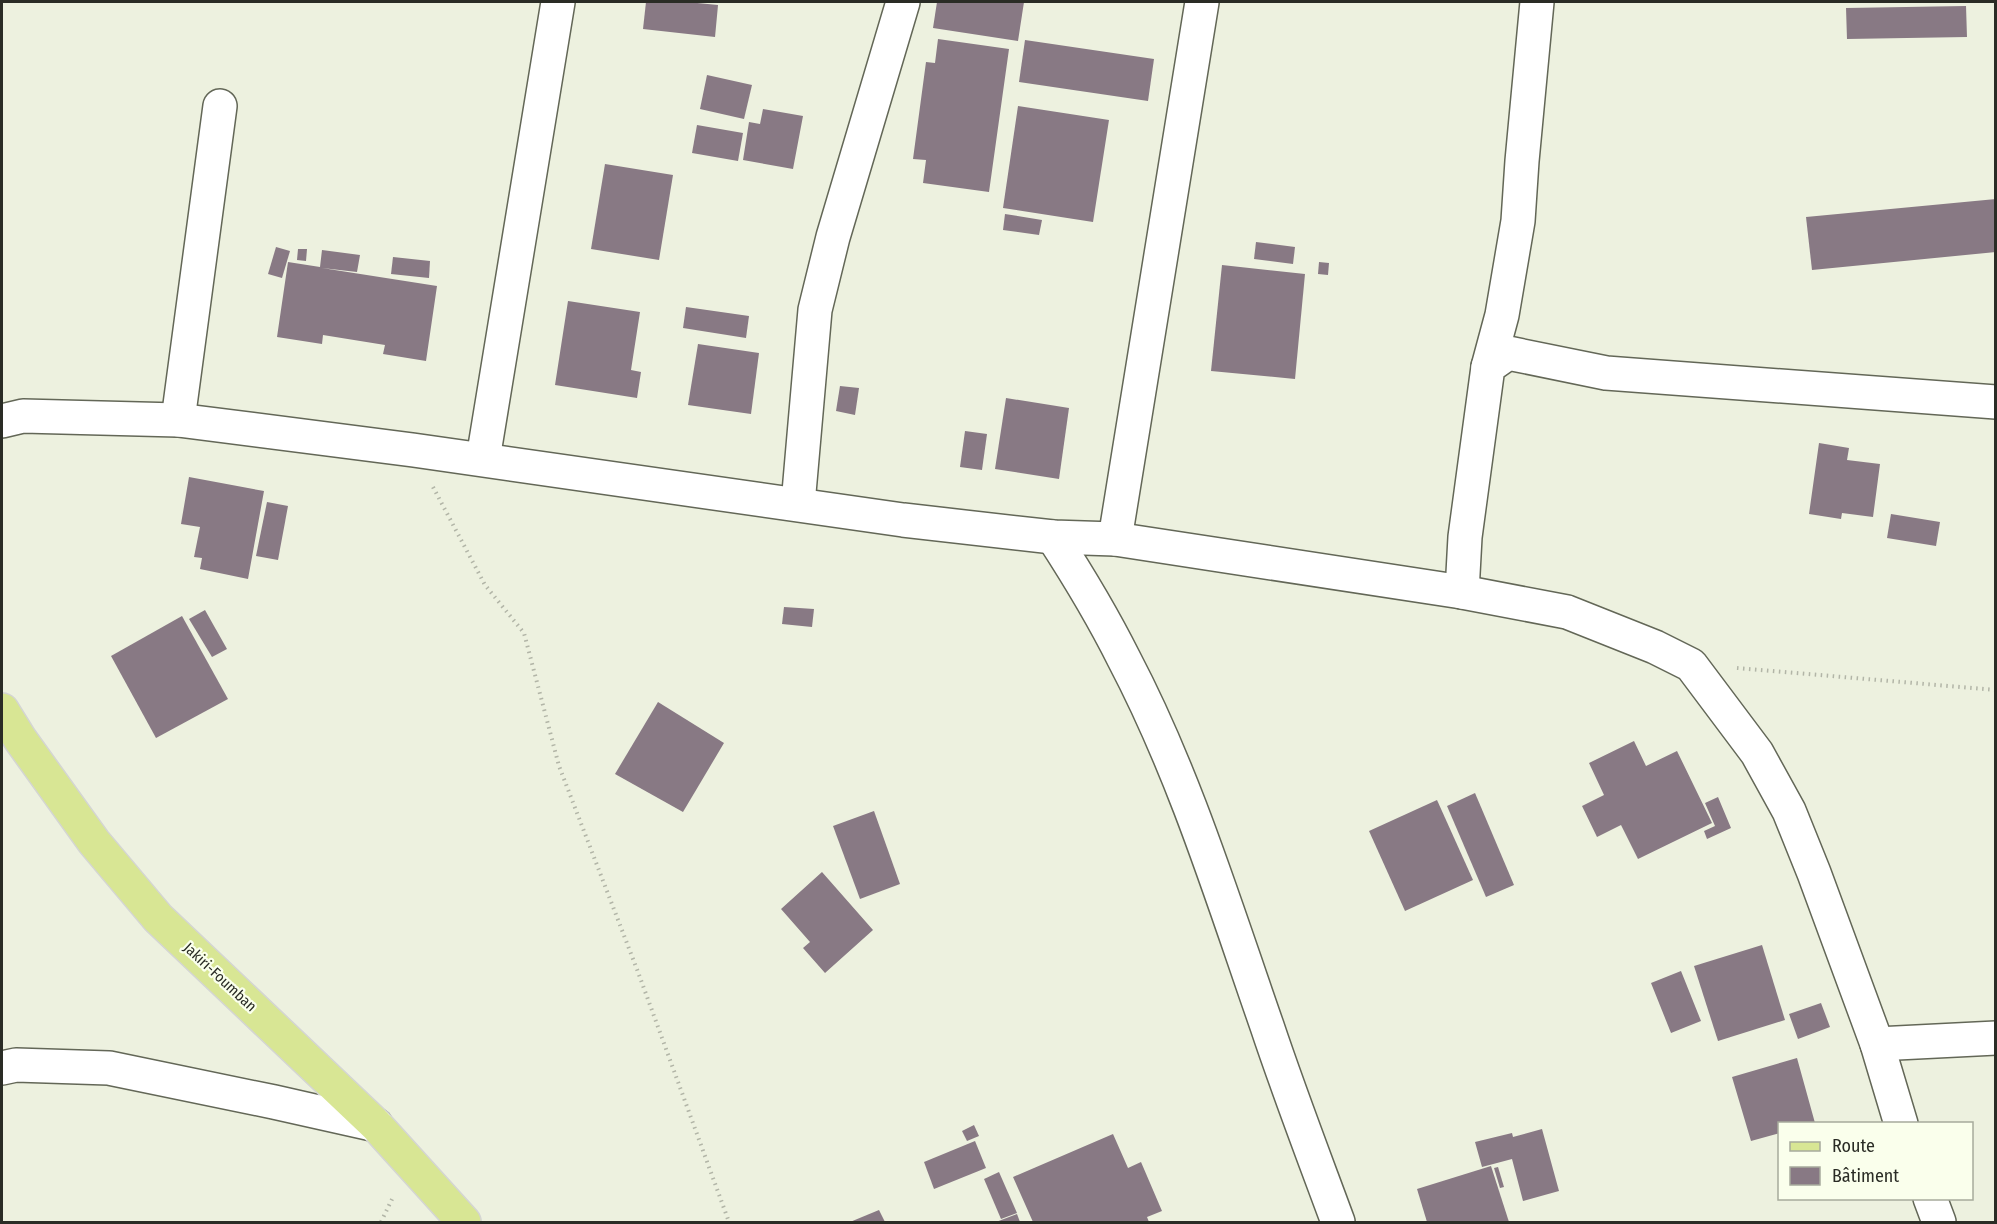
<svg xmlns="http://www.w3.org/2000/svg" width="1997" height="1224" font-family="'Fira Sans Condensed',sans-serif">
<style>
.building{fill:#887984}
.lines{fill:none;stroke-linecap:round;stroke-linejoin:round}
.minor-casing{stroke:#636757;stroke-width:36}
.major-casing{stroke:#d4d5d3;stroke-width:36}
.path{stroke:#b2b5a7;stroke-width:4;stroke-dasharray:1.5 4.5;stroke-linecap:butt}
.minor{stroke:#fff;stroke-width:33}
.major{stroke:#d8e694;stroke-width:33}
.labels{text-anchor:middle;stroke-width:4.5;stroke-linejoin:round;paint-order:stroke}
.street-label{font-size:15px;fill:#2a2c25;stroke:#faffec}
</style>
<rect width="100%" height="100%" fill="#edf1df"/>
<g class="building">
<path d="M 646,2 L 687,2 L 718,5 L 715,37 L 643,29 Z"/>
<path d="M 937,2 L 1024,2 L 1018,41 L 933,28 Z"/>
<path d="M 1966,6 L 1967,37 L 1847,39 L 1846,8 Z"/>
<path d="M 938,39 L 1009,49 L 989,192 L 923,183 L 926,160 L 913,159 L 926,62 L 935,63 Z"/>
<path d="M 1025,40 L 1154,59 L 1148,101 L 1019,82 Z"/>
<path d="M 707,75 L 752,85 L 744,119 L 700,109 Z"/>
<path d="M 1018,106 L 1109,120 L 1093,222 L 1003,208 Z"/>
<path d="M 763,109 L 803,116 L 793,169 L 743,160 L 749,122 L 760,124 Z"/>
<path d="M 697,125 L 743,133 L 738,161 L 692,153 Z"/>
<path d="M 605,164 L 673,175 L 659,260 L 591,249 Z"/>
<path d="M 1996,199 L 1996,252 L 1812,270 L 1806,217 Z"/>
<path d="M 1005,214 L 1042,220 L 1039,235 L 1003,230 Z"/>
<path d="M 1256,242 L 1295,247 L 1293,264 L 1254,259 Z"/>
<path d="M 276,247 L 290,251 L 282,278 L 268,274 Z"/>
<path d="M 298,249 L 307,249 L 306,261 L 297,260 Z"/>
<path d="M 322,250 L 360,255 L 357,272 L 322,268 L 437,286 L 426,361 L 383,354 L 385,345 L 323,335 L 322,344 L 277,337 L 288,262 L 320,267 Z"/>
<path d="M 393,257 L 430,261 L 429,278 L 391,274 Z"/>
<path d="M 1319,262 L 1329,263 L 1328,275 L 1318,274 Z"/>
<path d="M 1222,265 L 1305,274 L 1295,379 L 1211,371 Z"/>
<path d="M 568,301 L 640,312 L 631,370 L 641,372 L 637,398 L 555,385 Z"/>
<path d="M 686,307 L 749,316 L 746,338 L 683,328 Z"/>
<path d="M 698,344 L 759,353 L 751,414 L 688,405 Z"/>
<path d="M 840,386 L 859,388 L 855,415 L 836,411 Z"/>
<path d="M 1006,398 L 1069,408 L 1059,479 L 995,469 Z"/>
<path d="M 965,431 L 987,434 L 982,470 L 960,467 Z"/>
<path d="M 1819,443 L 1849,448 L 1847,460 L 1880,464 L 1873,517 L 1842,513 L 1841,519 L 1809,514 Z"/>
<path d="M 189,477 L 264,491 L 248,579 L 200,569 L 202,558 L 194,557 L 200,527 L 181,524 Z"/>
<path d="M 267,502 L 288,506 L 278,560 L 256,556 Z"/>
<path d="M 1891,514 L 1940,522 L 1936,546 L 1887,538 Z"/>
<path d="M 784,607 L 814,609 L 812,627 L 782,624 Z"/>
<path d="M 205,610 L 227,649 L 212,657 L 189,619 Z"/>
<path d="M 182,616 L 228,699 L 156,738 L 111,656 Z"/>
<path d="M 658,702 L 724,743 L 683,812 L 615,774 Z"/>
<path d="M 1634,741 L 1646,766 L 1677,751 L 1712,823 L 1638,859 L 1621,825 L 1597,837 L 1582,806 L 1604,795 L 1589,763 Z"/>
<path d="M 1475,793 L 1514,885 L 1486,897 L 1447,806 Z"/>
<path d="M 1718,797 L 1731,828 L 1707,839 L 1704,831 L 1715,826 L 1705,803 Z"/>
<path d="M 1437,800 L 1473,880 L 1405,911 L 1369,831 Z"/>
<path d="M 874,811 L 900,884 L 860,899 L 833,826 Z"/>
<path d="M 822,872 L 873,930 L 825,973 L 803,948 L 810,942 L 781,909 Z"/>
<path d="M 1762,945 L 1785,1020 L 1718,1041 L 1694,966 Z"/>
<path d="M 1681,971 L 1701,1021 L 1671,1033 L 1651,983 Z"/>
<path d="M 1821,1003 L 1830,1027 L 1798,1039 L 1789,1014 Z"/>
<path d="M 1797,1058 L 1815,1123 L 1780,1124 L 1780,1133 L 1751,1141 L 1732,1077 Z"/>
<path d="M 974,1125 L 979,1136 L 967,1141 L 962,1131 Z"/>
<path d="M 1542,1129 L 1559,1191 L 1523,1201 L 1512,1159 L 1482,1167 L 1475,1142 L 1512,1133 L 1513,1137 Z"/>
<path d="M 1113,1134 L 1128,1168 L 1141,1162 L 1162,1211 L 1147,1217 L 1149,1222 L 1033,1222 L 1013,1177 Z"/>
<path d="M 975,1141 L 986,1168 L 934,1189 L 924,1162 Z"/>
<path d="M 1491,1166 L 1509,1222 L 1427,1222 L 1417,1189 Z"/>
<path d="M 1498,1167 L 1504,1187 L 1500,1188 L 1494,1168 Z"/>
<path d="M 999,1172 L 1017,1213 L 1001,1219 L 984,1179 Z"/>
<path d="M 879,1210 L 885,1222 L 850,1222 Z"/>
<path d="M 1017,1214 L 1020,1222 L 996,1222 Z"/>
</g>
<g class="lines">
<defs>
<g id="minor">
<path d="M 1488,367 L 1502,315 L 1518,221 L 1522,161 L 1537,2"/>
<path d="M 178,420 L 220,106"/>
<path d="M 2,421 L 23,416 L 178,420 L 413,450 L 903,520 L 1053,537 L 1115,539 L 1462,592 L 1567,612 L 1655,647 L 1691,665 L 1757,753 L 1789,811 L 1814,873 L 1877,1044 L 1901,1124"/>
<path d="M 483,459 L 558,2"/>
<path d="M 798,504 L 815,310 L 833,237 L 903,2"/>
<path d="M 1053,537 C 1079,577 1103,617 1124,659 C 1185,775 1224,903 1267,1026 C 1289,1092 1314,1157 1338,1222"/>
<path d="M 1115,539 L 1202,2"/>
<path d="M 1462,592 L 1465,537 L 1488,367 L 1508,353 L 1606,373 L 1996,402"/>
<path d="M 1877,1044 L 1996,1038"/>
<path d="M 2,1068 L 16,1065 L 109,1068 L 274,1102 L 376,1125"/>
<path d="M 1930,1198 L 1939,1222"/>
</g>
<path id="major" d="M 2,710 L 20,739 L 94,842 L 158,918 L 376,1125 L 464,1222"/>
</defs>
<use href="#minor" class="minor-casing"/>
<use href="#major" class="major-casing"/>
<g class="path">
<path d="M 433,487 L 485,585 L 524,633 L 559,766 L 638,972 L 729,1222"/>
<path d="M 1737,668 L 1996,690"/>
<path d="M 381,1222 L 394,1195"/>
</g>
<use href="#minor" class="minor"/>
<use href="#major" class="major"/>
</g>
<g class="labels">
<g class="street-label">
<text transform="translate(220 977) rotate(43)" y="5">Jakiri-Foumban</text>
</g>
</g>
<rect width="1997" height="1224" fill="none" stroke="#2a2c25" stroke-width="6"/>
<rect x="1778" y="1122" width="195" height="78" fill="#faffec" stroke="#a7ab9c" stroke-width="1.5"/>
<rect x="1790" y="1142" width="30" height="9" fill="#d8e694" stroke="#a7ab9c" stroke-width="1.5"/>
<text x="1832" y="1152" font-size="18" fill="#2a2c25">Route</text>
<rect x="1790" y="1167" width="30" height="18" fill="#887984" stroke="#a7ab9c" stroke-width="1.5"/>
<text x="1832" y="1182" font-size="18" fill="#2a2c25">Bâtiment</text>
</svg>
